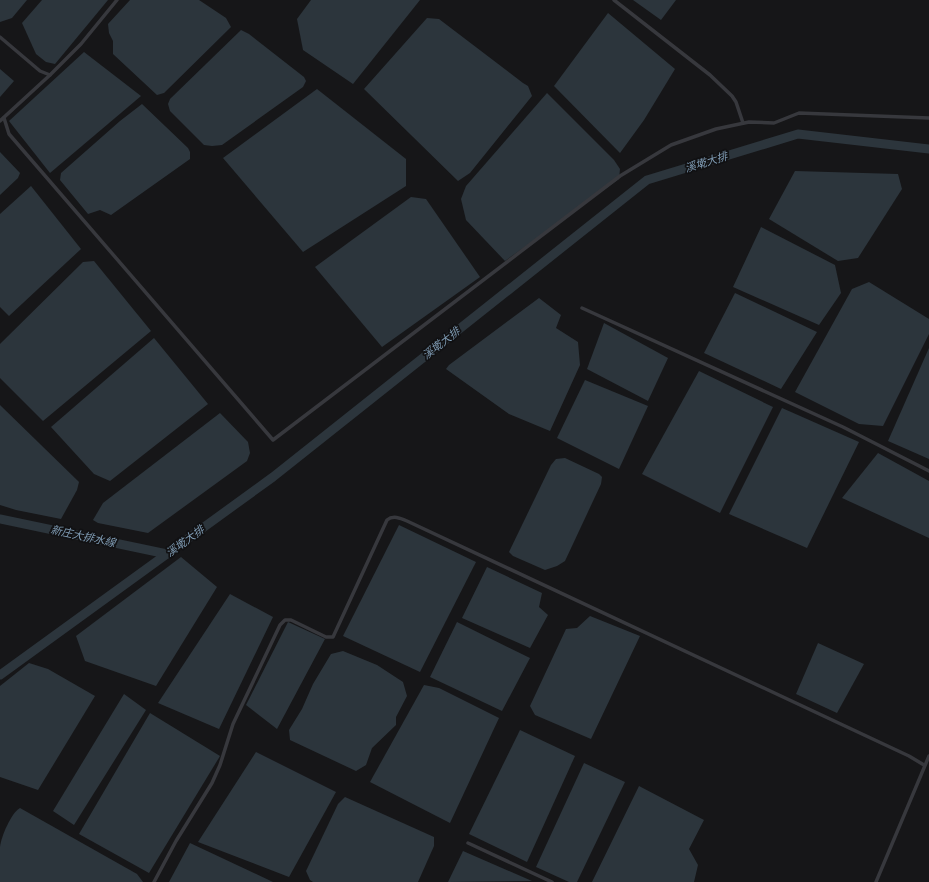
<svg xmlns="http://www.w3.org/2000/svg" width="929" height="882" font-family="Overpass,'Noto Sans TC',sans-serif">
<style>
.water{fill:#2c353c}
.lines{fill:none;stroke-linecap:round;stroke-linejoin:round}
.canal{stroke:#2c353c;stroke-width:9}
.lane{stroke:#37383d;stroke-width:3.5}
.labels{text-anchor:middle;stroke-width:3.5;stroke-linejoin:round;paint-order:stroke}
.water-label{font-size:11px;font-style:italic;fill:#7f9bb3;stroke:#111113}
</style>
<rect width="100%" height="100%" fill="#161618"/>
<g class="water">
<path d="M 0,0 L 27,0 L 12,18 L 0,22 Z"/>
<path d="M 42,0 L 108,0 L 55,64 L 46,62 L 36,54 L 22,23 Z"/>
<path d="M 130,0 L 199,0 L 226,18 L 231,27 L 164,93 L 157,95 L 113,54 L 113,41 L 109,33 L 108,24 Z"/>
<path d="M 311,0 L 420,0 L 353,84 L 303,50 L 297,19 Z"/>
<path d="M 633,0 L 676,0 L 661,20 Z"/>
<path d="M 608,13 L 675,69 L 644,120 L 620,153 L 554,86 Z"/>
<path d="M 427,18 L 439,19 L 523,83 L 528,86 L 532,96 L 470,173 L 458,181 L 364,89 Z"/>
<path d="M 241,30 L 249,34 L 304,77 L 306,81 L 303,87 L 222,145 L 212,146 L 204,145 L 170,111 L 168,104 L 170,99 Z"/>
<path d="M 84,52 L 141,96 L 50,173 L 9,121 Z"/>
<path d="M 0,69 L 14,81 L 0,97 Z"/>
<path d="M 317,89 L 406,159 L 406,186 L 303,252 L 223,158 Z"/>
<path d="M 547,93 L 614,160 L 620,169 L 619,179 L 505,261 L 466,220 L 461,199 L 466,186 Z"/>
<path d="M 142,104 L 188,148 L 190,152 L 190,159 L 111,215 L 100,210 L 88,214 L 60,180 L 61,173 L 120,121 Z"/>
<path d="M 0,152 L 20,173 L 18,178 L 0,195 Z"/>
<path d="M 795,171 L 898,174 L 902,189 L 858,258 L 838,261 L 769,219 Z"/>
<path d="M 31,186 L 81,249 L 9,316 L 0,307 L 0,214 Z"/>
<path d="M 411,197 L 426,199 L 480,277 L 382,347 L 315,267 Z"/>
<path d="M 761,227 L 835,265 L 841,293 L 819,325 L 733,287 Z"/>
<path d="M 94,261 L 151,331 L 43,421 L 0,378 L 0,344 L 83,262 Z"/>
<path d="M 869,282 L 929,319 L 929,334 L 883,426 L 859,424 L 795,392 L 852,289 Z"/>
<path d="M 735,293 L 817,332 L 781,389 L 704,353 Z"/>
<path d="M 539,298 L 561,315 L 556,328 L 578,342 L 580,365 L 550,431 L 509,414 L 446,369 L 449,365 Z"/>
<path d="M 604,323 L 668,358 L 648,401 L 587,369 Z"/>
<path d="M 154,338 L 208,404 L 110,481 L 94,474 L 51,427 Z"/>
<path d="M 929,348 L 929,459 L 888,441 Z"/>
<path d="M 699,371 L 773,407 L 720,513 L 642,474 Z"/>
<path d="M 585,380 L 648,406 L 619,469 L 557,438 Z"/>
<path d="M 0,405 L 79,482 L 77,490 L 61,519 L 16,510 L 0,505 Z"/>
<path d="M 782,408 L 859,442 L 807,548 L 729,514 Z"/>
<path d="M 220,413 L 248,442 L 250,453 L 247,461 L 148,533 L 98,523 L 93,520 L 103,503 Z"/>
<path d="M 878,453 L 929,481 L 929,538 L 842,498 Z"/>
<path d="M 565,458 L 599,474 L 602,477 L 601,484 L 565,561 L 557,566 L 545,570 L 513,556 L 509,552 L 551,465 L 556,459 Z"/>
<path d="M 399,525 L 476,562 L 420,672 L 343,636 Z"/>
<path d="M 181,557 L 217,587 L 156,686 L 85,661 L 76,636 Z"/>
<path d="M 487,567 L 542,593 L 539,607 L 548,615 L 530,648 L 462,618 Z"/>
<path d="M 230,594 L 273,617 L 219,729 L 158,703 Z"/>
<path d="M 590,616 L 640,636 L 591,739 L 535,715 L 530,706 L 566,629 L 577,628 Z"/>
<path d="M 288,622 L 325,639 L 277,729 L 246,705 Z"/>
<path d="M 457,622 L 530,658 L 502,711 L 430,677 Z"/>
<path d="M 818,643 L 864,664 L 837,713 L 796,694 Z"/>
<path d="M 343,651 L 377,665 L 403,682 L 407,696 L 396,717 L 396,725 L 372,748 L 366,765 L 356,771 L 290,740 L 289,730 L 302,709 L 313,684 L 331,654 Z"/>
<path d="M 29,663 L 48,669 L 95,696 L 38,790 L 0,777 L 0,686 Z"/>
<path d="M 424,685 L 439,688 L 499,718 L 450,823 L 370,782 Z"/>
<path d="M 124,694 L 146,710 L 74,825 L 53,811 Z"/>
<path d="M 150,713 L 220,756 L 149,873 L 79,834 Z"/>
<path d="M 520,730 L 575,756 L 527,862 L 469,834 Z"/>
<path d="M 256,752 L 336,792 L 289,877 L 198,842 Z"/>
<path d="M 584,763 L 625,782 L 577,882 L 569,882 L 536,867 Z"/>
<path d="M 639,786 L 704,820 L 689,849 L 698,865 L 694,882 L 592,882 Z"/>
<path d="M 345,797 L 434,837 L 434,846 L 418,882 L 313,882 L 310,880 L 306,871 L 338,804 Z"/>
<path d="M 20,808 L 137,874 L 143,882 L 0,882 C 0,870 0,858 0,847 C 1,837 11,813 20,808 Z"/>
<path d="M 190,843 L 273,882 L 169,882 Z"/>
<path d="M 463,851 L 532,881 L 448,882 Z"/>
</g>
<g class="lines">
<g class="canal">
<path d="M 0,519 L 167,554"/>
<path d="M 0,675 L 273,477 L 647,180 L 798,134 L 929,149"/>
</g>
<g class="lane">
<path d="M 614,0 L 710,75 L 732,96 L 736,102 L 743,123"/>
<path d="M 0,37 L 40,71 L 50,75"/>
<path d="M 4,118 L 9,134 L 273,440 L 620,176 L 671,145 L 716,129 L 749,122 L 774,123 L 799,113 L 929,118"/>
<path d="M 0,121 L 50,75 L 81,44 L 117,0"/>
<path d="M 582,308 L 843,427 L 929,471"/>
<path d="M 468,843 L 552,882"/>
<path d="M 154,882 L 176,841 L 212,783 L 220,765 L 233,724 L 280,625 L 285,620 L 291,620 L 326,637 L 333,637 L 387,520 C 393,515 400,518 407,521 C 575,599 742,679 909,756 L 924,765"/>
<path d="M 876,882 L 929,756"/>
</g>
</g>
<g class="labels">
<g class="water-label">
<text transform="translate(706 162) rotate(-17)" y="4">溪墘大排</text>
<text transform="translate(441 343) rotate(-38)" y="4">溪墘大排</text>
<text transform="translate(83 536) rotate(12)" y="4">新庄大排水線</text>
<text transform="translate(185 541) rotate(-36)" y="4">溪墘大排</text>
</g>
</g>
</svg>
